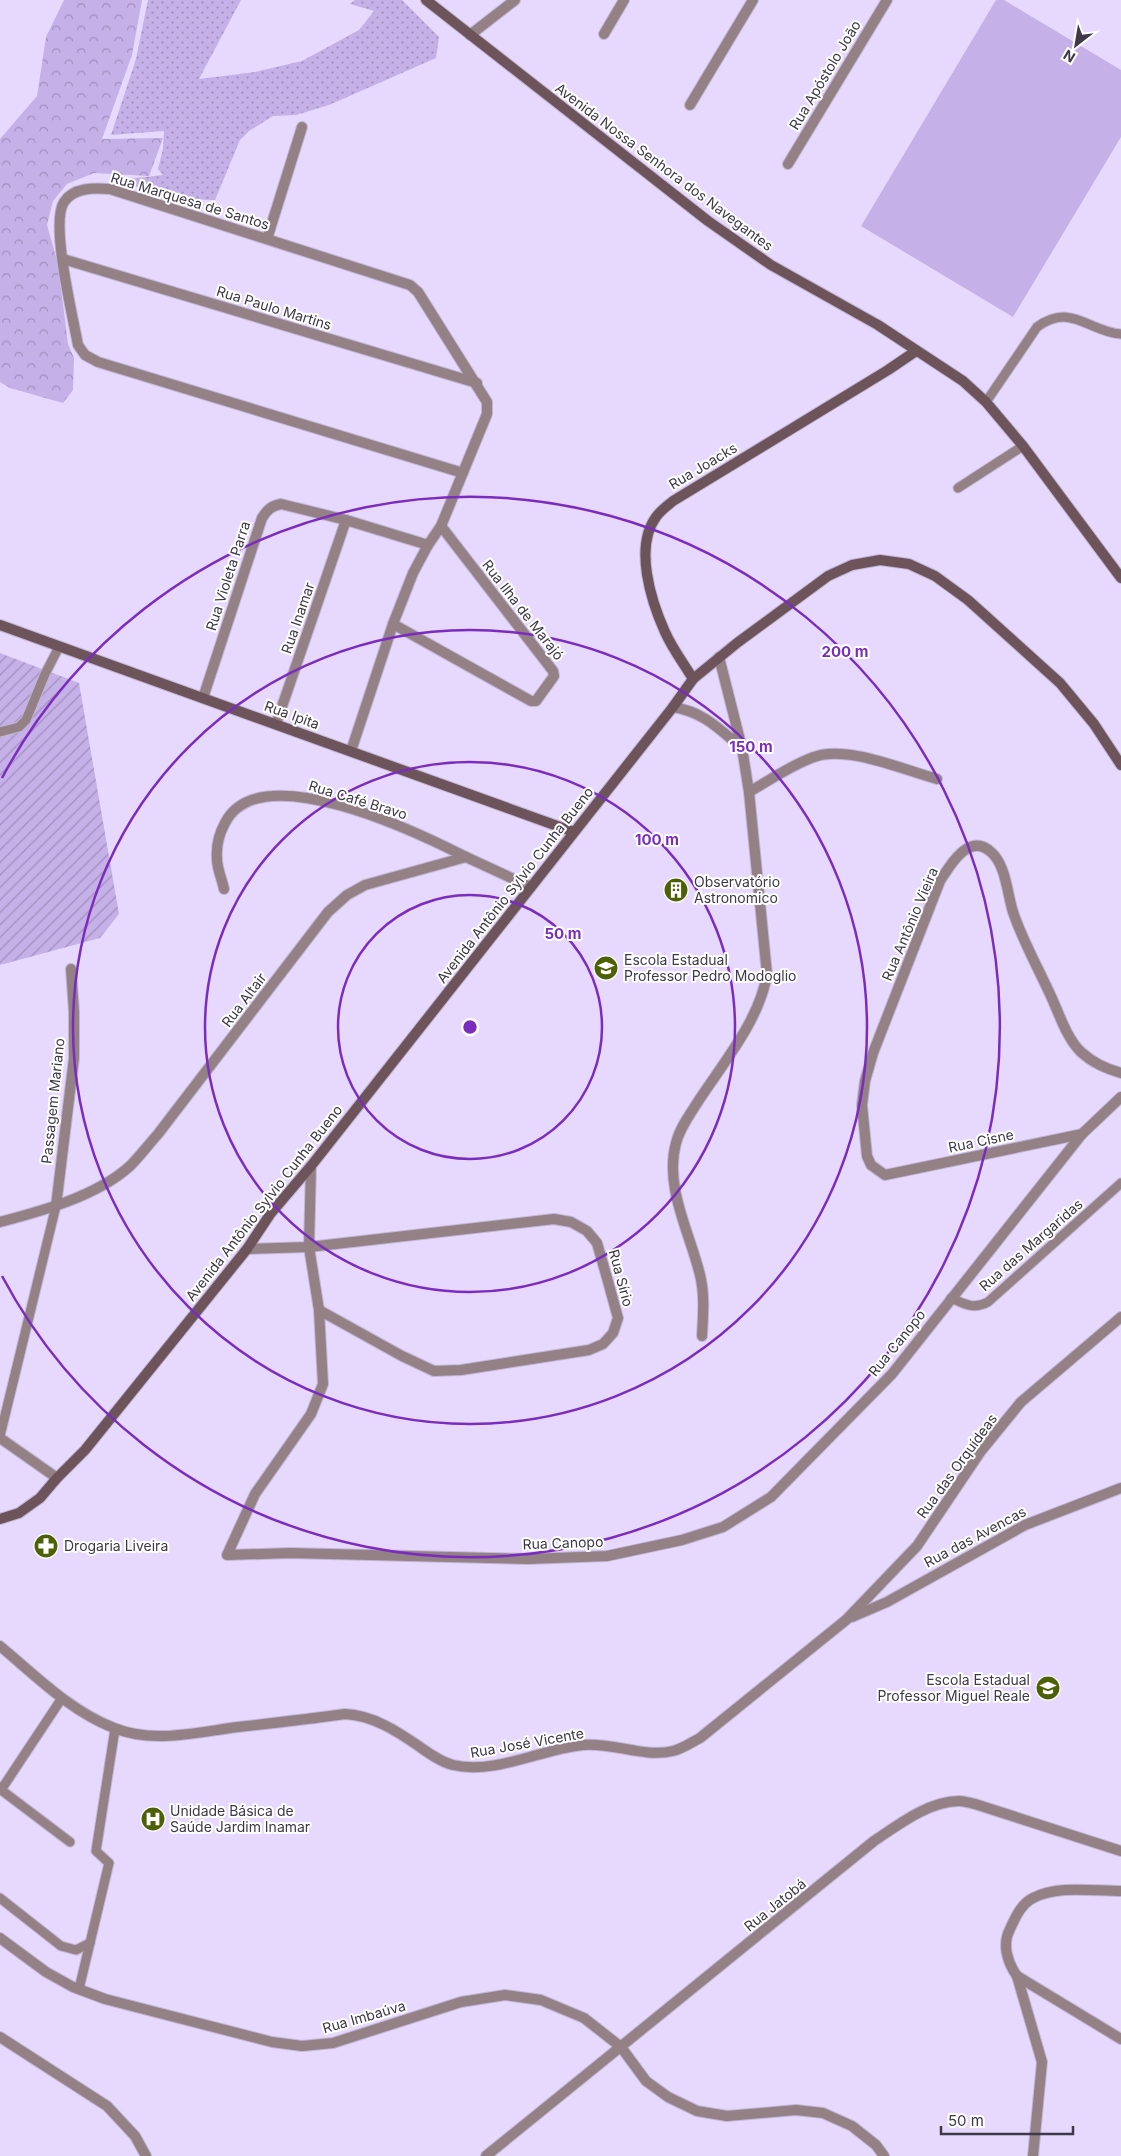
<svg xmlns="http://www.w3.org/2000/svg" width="1121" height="2156" font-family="Inter,sans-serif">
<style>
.grass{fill:url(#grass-dots)}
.forest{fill:url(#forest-crowns)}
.garden{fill:url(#garden-furrows)}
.pitch{fill:#c5b0e7}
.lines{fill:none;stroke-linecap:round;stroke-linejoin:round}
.lane-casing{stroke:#c2b6d6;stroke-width:11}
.street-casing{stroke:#c2b6d6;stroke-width:12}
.secondary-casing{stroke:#c2b6d6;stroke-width:12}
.lane{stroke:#938185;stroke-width:9}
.street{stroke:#938185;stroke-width:10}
.secondary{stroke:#6d545a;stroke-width:10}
.ring{fill:none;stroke:#7b2cbf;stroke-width:2.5}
.labels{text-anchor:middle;stroke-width:4;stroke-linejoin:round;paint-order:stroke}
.street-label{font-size:14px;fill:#3e3847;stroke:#fff}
.poi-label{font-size:14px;fill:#3e3847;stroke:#fff;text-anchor:start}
.centre{fill:#7b2cbf;stroke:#fff;stroke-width:2.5}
.ring-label{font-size:15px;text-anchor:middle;font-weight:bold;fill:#7b2cbf;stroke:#fff;stroke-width:4;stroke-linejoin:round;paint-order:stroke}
</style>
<defs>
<pattern id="grass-dots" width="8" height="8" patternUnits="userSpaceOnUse" patternTransform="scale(1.25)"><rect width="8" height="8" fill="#c5b0e7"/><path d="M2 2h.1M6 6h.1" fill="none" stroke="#a190bd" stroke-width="1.8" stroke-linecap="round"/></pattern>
<pattern id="forest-crowns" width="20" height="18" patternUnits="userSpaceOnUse" patternTransform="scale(1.25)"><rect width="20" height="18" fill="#c5b0e7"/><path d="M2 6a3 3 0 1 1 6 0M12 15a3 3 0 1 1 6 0" fill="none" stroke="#a190bd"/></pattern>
<pattern id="garden-furrows" width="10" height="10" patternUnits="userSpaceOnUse" patternTransform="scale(1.25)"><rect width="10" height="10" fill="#c5b0e7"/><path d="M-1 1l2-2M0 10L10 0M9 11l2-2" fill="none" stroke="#a190bd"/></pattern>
</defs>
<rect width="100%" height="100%" fill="#e7d9fe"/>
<path class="grass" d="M 148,0 L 241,0 L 199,79 L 255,72 L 302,61 L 359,30 L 374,11 L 350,4 L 355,0 L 402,0 L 439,37 L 436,58 L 329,105 L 296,115 L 273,116 L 249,131 L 240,140 L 215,200 L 176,199 L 148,191 L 120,180 L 163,175 L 158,169 L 163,149 L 164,131 L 111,135 L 136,59 Z"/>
<path class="forest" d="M 64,0 L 142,0 L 132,55 L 102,139 L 163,138 L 149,176 L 94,173 L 67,184 L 53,201 L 47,225 L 58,264 L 68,344 L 74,358 L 73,390 L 63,403 L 10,388 L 0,382 L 0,139 L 37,96 L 46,37 Z"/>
<path class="garden" d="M 0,653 L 79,683 L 119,914 L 100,938 L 0,965 Z"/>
<path class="pitch" d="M 996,0 L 1004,0 L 1121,70 L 1121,137 L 1013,317 L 861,226 Z"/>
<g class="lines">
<defs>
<g id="lane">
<path d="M 986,402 L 1037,327 C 1072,302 1088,332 1121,334"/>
<path d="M 958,488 L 1023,446"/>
<path d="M 0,732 L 19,727 L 26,720 L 45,674 L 59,647"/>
<path d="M 951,1298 C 965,1304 973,1310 988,1302 L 1121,1183"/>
<path d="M 0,1436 L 56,1206"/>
<path d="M 0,1789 L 70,1842"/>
<path d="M 1,1790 L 62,1698"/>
<path d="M 0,1898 L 61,1946 L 76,1950 L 90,1943"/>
<path d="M 79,1989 L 109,1863 L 96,1851 L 115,1729"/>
</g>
<g id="street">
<path d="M 604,34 L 624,0"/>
<path d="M 470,35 L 515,0"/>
<path d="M 690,105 L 753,0"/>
<path d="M 788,164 L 887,0"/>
<path d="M 267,239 L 302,127"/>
<path d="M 63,259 L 477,383"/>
<path d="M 393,624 L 531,701 L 536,701 L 554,676 L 553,671 L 441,526"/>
<path d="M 203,698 L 262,518 C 267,510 271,506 281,504 L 346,520 L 428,545"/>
<path d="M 673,707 C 704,712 719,729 742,748"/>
<path d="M 276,724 L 346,520"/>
<path d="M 351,751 L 393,624 L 413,573 L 428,545 L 441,526 L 487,414 L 487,402 L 418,292 L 410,285 L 110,189 C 94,188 74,187 64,202 C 50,223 73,317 78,345 L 85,355 L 98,362 L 463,473"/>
<path d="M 749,792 C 770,780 791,765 814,757 C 847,745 904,770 937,779"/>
<path d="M 224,889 C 222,879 217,869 217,859 C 216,846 219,834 225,823 C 259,755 419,833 466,857"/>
<path d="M 1082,1134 L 885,1175 L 871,1165 L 867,1156 L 862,1105 L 865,1081 L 873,1053 L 940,881 C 950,865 969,832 991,852 C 1006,865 1007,893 1013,912 C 1022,939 1037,966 1049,992 C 1058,1010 1066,1038 1081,1052 C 1093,1063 1105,1068 1121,1073"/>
<path d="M 311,1166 L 309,1247 L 319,1310 L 323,1384 L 311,1414 L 255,1494 L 227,1555 L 290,1553 L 528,1559 L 607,1556 L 682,1540 L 723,1527 L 771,1497 L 892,1374 L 1082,1134 L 1121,1097"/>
<path d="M 56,1206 L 74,1058 L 74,1012 L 71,969"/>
<path d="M 0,1222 C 42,1211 97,1196 130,1166 C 140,1156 149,1144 158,1134 L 328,912 L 347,895 L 365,885 L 466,857 L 531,887"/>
<path d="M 247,1249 L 309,1247 L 554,1219 L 571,1222 L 587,1231 L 597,1243 L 607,1278 L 618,1318 L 613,1333 L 603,1344 L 589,1350 L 461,1370 L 434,1371 L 402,1356 L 319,1310"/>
<path d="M 702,1336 C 703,1316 705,1295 700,1275 C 690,1233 664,1187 676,1143 C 680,1127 691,1113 699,1100 C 724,1062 760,1019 767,974 L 749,792 L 742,748 L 719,657"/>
<path d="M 0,1438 L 57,1478"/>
<path d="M 852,1617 L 887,1602 L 1025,1525 L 1121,1488"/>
<path d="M 0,1646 C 35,1675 70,1711 114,1728 C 154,1744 198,1732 238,1727 C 274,1723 309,1719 345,1714 C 372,1715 397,1731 420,1747 C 430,1754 441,1762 453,1765 C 494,1775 541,1749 583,1745 C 613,1742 643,1758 673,1751 C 682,1749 692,1742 700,1738 L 846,1620 L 917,1546 L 981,1451 L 1021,1402 L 1121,1317"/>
<path d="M 1121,1891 C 1093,1891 1058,1885 1033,1898 C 1021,1904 1015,1918 1010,1929 C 1002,1944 1007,1962 1017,1976 L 1121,2039"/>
<path d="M 0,1938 L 46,1972 L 73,1987 L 105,1999 L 272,2042 L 302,2046 L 333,2043 L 461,2002 L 505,1995 L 541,2000 L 584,2018 L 621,2047 L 646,2081 L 668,2097 L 697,2111 L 727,2116 L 796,2110 L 823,2113 L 852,2126 L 876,2145 L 884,2156"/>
<path d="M 1017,1976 L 1042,2062 L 1033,2156"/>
<path d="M 0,2037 L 107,2106 L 135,2136 L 146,2156"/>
<path d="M 486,2156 L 874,1841 C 898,1825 929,1801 959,1801 C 964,1801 970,1803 975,1804 L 1121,1851"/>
</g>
<g id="secondary">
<path d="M 426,0 L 708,221 L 771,265 L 878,325 L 963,381 L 986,402 L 1023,446 L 1121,578"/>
<path d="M 0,625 L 574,832"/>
<path d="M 693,679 C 684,664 672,648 665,632 C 651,601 634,547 656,517 C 660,511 667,506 673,501 L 888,370 L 916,351"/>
<path d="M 0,1519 L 19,1513 L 40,1498 L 57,1478 L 85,1450 L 247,1249 L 271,1213 L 311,1166 L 673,707 L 693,679 L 737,643 L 828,576 L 852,565 L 880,560 L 909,564 L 935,576 L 968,600 L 1060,683 L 1094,724 L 1121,765"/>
</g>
</defs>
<use href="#lane" class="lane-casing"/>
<use href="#street" class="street-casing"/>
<use href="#secondary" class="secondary-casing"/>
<use href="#lane" class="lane"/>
<use href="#street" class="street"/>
<use href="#secondary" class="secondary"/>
</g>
<g class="ring">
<circle cx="470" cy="1027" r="132"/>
<circle cx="470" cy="1027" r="265"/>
<circle cx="470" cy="1027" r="397"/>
<path d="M2 778A530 530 0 1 1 2 1276"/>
</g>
<defs>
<symbol id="building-disc" viewBox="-11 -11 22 22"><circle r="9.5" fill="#4d6006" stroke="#fff"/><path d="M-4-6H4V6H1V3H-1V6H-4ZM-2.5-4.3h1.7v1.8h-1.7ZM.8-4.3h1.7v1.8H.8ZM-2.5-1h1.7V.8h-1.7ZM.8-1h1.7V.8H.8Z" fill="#fff"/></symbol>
<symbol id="school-disc" viewBox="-11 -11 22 22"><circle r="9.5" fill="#4d6006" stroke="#fff"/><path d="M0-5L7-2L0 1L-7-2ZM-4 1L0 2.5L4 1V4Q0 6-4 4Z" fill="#fff"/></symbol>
<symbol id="pharmacy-disc" viewBox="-11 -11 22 22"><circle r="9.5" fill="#4d6006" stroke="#fff"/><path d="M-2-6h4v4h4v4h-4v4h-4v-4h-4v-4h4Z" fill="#fff"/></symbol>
<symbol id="hospital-disc" viewBox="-11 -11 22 22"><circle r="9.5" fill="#4d6006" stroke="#fff"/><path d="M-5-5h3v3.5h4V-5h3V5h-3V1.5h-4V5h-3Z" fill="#fff"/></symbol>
</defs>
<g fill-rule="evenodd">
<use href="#building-disc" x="662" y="876" width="28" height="28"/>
<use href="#school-disc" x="592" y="954" width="28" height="28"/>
<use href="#pharmacy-disc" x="32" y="1532" width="28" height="28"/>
<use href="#school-disc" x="1034" y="1674" width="28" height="28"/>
<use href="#hospital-disc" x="139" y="1805" width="28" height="28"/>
</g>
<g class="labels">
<g class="street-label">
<text transform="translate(825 75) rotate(-59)" y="5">Rua Apóstolo João</text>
<text transform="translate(664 167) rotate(37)" y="5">Avenida Nossa Senhora dos Navegantes</text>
<text transform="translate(190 201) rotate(17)" y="5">Rua Marquesa de Santos</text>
<text transform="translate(274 308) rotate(17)" y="5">Rua Paulo Martins</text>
<text transform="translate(703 466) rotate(-31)" y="5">Rua Joacks</text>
<text transform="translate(228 576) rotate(-72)" y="5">Rua Violeta Parra</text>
<text transform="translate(523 610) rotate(52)" y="5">Rua Ilha de Marajó</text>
<text transform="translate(298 618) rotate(-71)" y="5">Rua Inamar</text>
<text transform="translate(292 715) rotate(20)" y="5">Rua Ipita</text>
<text transform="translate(358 800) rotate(17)" y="5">Rua Café Bravo</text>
<text transform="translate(515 885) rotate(-52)" y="5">Avenida Antônio Sylvio Cunha Bueno</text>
<text transform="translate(910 924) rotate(-67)" y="5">Rua Antônio Vieira</text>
<text transform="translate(244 1000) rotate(-53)" y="5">Rua Altair</text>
<text transform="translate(53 1101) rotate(-84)" y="5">Passagem Mariano</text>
<text transform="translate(981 1141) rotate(-12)" y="5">Rua Cisne</text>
<text transform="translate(264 1203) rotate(-52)" y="5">Avenida Antônio Sylvio Cunha Bueno</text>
<text transform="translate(1031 1245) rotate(-41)" y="5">Rua das Margaridas</text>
<text transform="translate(621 1278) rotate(75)" y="5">Rua Sírio</text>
<text transform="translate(897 1343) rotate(-51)" y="5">Rua Canopo</text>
<text transform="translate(957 1466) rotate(-54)" y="5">Rua das Orquídeas</text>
<text transform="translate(975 1537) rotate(-28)" y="5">Rua das Avencas</text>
<text transform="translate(563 1543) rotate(-2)" y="5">Rua Canopo</text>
<text transform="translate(527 1743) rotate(-10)" y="5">Rua José Vicente</text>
<text transform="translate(775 1905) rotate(-39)" y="5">Rua Jatobá</text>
<text transform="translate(364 2017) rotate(-16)" y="5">Rua Imbaúva</text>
</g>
<g class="poi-label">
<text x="694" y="887">Observatório<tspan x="694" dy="16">Astronomico</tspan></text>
<text x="624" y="965">Escola Estadual<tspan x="624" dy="16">Professor Pedro Modoglio</tspan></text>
<text x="64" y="1551">Drogaria Liveira</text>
<text x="1030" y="1685" text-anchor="end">Escola Estadual<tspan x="1030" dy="16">Professor Miguel Reale</tspan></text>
<text x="170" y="1816">Unidade Básica de<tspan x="170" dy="16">Saúde Jardim Inamar</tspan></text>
</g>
</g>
<circle cx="470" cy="1027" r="8" class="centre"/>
<g class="ring-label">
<text x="845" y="657">200 m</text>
<text x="751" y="752">150 m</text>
<text x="657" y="845">100 m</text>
<text x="563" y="939">50 m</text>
</g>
<g transform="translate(1076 45) rotate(211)" stroke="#ffffff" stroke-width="4" paint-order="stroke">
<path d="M0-4L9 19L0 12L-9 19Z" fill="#3e3847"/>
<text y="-8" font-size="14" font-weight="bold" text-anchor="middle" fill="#3e3847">N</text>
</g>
<path d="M941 2126v8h132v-8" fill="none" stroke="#3e3847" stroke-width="2.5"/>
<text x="948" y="2126" font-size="15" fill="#3e3847" stroke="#ffffff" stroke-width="4" paint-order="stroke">50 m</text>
</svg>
